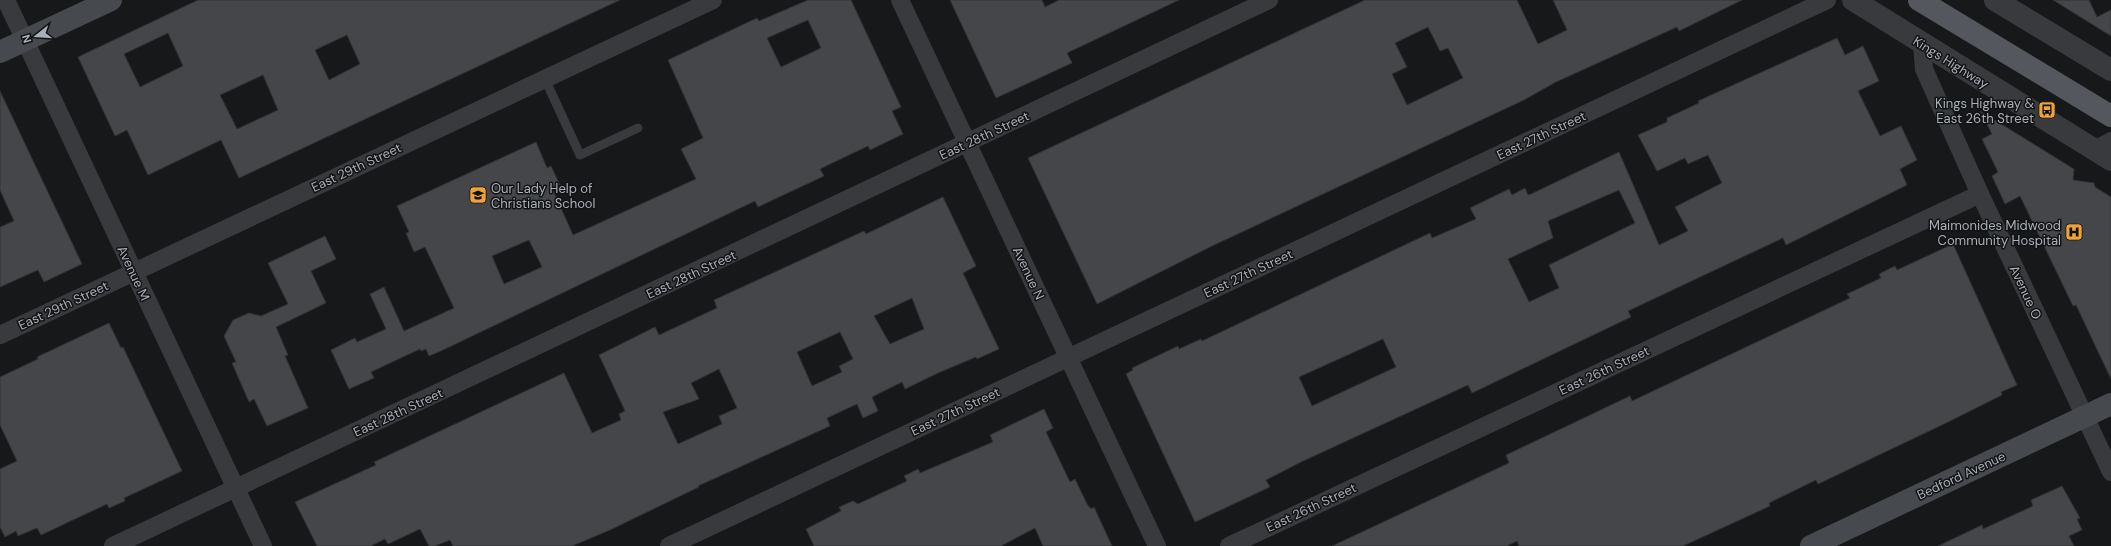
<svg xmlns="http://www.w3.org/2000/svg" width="2111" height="546" font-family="'DM Sans',sans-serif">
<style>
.building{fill:#444649;stroke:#313235;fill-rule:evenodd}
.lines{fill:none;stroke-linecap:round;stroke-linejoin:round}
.service{stroke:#383a3e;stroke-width:9}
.minor{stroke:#383a3e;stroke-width:18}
.tertiary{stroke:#383a3e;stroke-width:22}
.secondary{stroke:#46494e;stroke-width:22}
.primary{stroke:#54575d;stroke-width:22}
.labels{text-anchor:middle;stroke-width:3;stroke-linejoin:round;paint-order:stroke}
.street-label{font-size:13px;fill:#aab0b9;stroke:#121314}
.poi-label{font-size:13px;fill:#aab0b9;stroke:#121314;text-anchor:end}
</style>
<rect width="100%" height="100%" fill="#171819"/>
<g class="building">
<path d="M 198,0 L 620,0 L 239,178 L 221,140 L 148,175 L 127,130 L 115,136 L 78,57 ZM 168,33 L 183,66 L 140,87 L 124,54 ZM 347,35 L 360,64 L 329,80 L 315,50 ZM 263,75 L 278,110 L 237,129 L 220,95 Z"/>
<path d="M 808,0 L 851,0 L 901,107 L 892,111 L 903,134 L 870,150 L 868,146 L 826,166 L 820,169 L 824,176 L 758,207 L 755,201 L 443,350 L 429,356 L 426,349 L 421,351 L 420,349 L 371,372 L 374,378 L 349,389 L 331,350 L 355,338 L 357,342 L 386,329 L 370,294 L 384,287 L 404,331 L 454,308 L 425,247 L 414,252 L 406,233 L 409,232 L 397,206 L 536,142 L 547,168 L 551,166 L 560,185 L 552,188 L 573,235 L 696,179 L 681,149 L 703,138 L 668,60 L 757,18 L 759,21 ZM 808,20 L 821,48 L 781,67 L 767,38 ZM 529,240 L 542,267 L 504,284 L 492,256 Z"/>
<path d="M 950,0 L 1042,0 L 1045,7 L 1059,0 L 1179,0 L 1067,53 L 1072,63 L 996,98 Z"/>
<path d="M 1365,0 L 1517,0 L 1538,44 L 1567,30 L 1553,0 L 1742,0 L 1679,31 L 1677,27 L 1556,82 L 1524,100 L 1212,246 L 1097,304 L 1028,158 ZM 1428,27 L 1440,51 L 1448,48 L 1463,78 L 1407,105 L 1392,74 L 1407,67 L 1395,43 Z"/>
<path d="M 2053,0 L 2089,0 L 2097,17 L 2111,10 L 2111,36 Z"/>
<path d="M 1837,38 L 1845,55 L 1863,46 L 1879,81 L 1858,91 L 1880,136 L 1901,126 L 1917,160 L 1900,169 L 1907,185 L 1786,245 L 1783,238 L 1734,261 L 1628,311 L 1631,317 L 1472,393 L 1468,385 L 1301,462 L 1266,480 L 1270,487 L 1195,522 L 1126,374 L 1133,370 L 1132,368 L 1178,346 L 1179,349 L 1201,339 L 1202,341 L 1430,233 L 1432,238 L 1476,219 L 1470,208 L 1509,189 L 1512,195 L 1525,188 L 1528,195 L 1531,194 L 1619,152 L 1659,245 L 1688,231 L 1675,207 L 1722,183 L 1708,155 L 1688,164 L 1685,158 L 1657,171 L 1638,135 L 1667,122 L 1667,118 L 1699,103 L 1698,101 ZM 1619,190 L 1635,223 L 1549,265 L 1559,288 L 1529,302 L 1508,259 L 1553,238 L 1548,221 ZM 1383,339 L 1396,367 L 1312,406 L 1299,377 Z"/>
<path d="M 0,91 L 82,264 L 44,282 L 38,270 L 0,287 L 0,227 L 14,221 L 0,190 Z"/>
<path d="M 1980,111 L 2074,169 L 2073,180 L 2094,183 L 2095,187 L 2111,197 L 2111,379 L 2076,305 L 2073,306 L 2020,196 L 2005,204 L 1992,176 L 1998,172 L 1982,139 L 1992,134 Z"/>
<path d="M 943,197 L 976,266 L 963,273 L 999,349 L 977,359 L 976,357 L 938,373 L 905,389 L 902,382 L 872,397 L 878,411 L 863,418 L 857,404 L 827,418 L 830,426 L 698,486 L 699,487 L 610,530 L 572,546 L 453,546 L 450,540 L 435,546 L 429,546 L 420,529 L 388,544 L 385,539 L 371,546 L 317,546 L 295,502 L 376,465 L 374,462 L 564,373 L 592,433 L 621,420 L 619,414 L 625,411 L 599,355 L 655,327 L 659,335 L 717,308 L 714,300 L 864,231 L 866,234 ZM 912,298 L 924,329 L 890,344 L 874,316 ZM 840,332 L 853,359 L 839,366 L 842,372 L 812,386 L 797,352 ZM 719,369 L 737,408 L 719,416 L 722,424 L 678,444 L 663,412 L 699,399 L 691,383 Z"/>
<path d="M 325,236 L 336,259 L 311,271 L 326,303 L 276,327 L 288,355 L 285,356 L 308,408 L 267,426 L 254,399 L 249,402 L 232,363 L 236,362 L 224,336 L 233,320 L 249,313 L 261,316 L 288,304 L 268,263 Z"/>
<path d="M 1953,244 L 2017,385 L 2001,392 L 2002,395 L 1946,423 L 1818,484 L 1816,480 L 1769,503 L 1770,506 L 1683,546 L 1519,546 L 1517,541 L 1507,546 L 1332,546 L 1509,463 L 1506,455 L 1630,396 L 1632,401 L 1850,298 L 1847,294 L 1881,278 L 1879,274 L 1895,266 L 1897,270 Z"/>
<path d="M 109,323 L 121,348 L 123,347 L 182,471 L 124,498 L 125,501 L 109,508 L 107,504 L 41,535 L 37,528 L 18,536 L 16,531 L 5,537 L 0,527 L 0,469 L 17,461 L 0,425 L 0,377 L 38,359 L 37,357 Z"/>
<path d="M 1044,409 L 1053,428 L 1046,432 L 1070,482 L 1075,479 L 1087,504 L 1091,509 L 1094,507 L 1112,546 L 1043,546 L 1035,528 L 1001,546 L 814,546 L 806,529 L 841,511 L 839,507 L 853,501 L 858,504 L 907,481 L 904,476 L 918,469 L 920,473 L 993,442 L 990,435 Z"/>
<path d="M 2062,486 L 2080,518 L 2077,519 L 2082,530 L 2069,536 L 2074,546 L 1938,546 L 1982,525 L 1983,529 L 2033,506 L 2031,500 Z"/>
</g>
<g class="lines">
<path class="service" d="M 545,79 L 580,155 L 638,128"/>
<g class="minor">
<path d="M 6,0 L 263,546"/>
<path d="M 900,0 L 1157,546"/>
<path d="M 1922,44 L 1924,69 L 1980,194 L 2111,472"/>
<path d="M 2095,150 L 2111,141"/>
<path d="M 0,335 L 713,0"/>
<path d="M 113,546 L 1269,0"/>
<path d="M 669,546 L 1827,0"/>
<path d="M 1229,546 L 1980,194"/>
</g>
<g class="tertiary">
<path d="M 1853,0 L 2111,160"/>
<path d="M 1995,0 L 2111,70"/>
</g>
<g class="secondary">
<path d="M 0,52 L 111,0"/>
<path d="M 1811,546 L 2111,404"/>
</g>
<path class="primary" d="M 1919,0 L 2111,116"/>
</g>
<defs>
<symbol id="bus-square" viewBox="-11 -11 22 22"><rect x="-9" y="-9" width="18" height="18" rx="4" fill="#efa23a" stroke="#121314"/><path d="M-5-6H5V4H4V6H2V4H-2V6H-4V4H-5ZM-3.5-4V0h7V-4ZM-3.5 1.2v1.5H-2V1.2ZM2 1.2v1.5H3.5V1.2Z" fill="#111"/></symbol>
<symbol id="school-square" viewBox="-11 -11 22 22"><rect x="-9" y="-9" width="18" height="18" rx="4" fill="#efa23a" stroke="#121314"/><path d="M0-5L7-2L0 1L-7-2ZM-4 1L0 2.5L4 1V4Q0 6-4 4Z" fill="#111"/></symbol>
<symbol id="hospital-square" viewBox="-11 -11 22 22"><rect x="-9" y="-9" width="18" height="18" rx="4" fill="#efa23a" stroke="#121314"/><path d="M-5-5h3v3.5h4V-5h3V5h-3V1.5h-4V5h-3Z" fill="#111"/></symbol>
</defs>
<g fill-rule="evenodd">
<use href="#bus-square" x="2037" y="100" width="20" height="20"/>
<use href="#school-square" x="468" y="185" width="20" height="20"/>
<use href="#hospital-square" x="2064" y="222" width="20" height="20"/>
</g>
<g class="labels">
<g class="street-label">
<text transform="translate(1951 62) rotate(32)" y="5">Kings Highway</text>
<text transform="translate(984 135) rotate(-25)" y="5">East 28th Street</text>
<text transform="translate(1541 135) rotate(-25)" y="5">East 27th Street</text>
<text transform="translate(356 167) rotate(-25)" y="5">East 29th Street</text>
<text transform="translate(134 273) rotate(65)" y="5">Avenue M</text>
<text transform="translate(1029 273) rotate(65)" y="5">Avenue N</text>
<text transform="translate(1248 273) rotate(-25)" y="5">East 27th Street</text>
<text transform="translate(691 274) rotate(-25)" y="5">East 28th Street</text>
<text transform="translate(2026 292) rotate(65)" y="5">Avenue O</text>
<text transform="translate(63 305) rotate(-25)" y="5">East 29th Street</text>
<text transform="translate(1604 370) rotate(-25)" y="5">East 26th Street</text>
<text transform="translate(955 411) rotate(-25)" y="5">East 27th Street</text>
<text transform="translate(398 412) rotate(-25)" y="5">East 28th Street</text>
<text transform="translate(1961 475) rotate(-25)" y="5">Bedford Avenue</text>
<text transform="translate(1311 507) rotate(-25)" y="5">East 26th Street</text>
</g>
<g class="poi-label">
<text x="2034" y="108">Kings Highway &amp;<tspan x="2034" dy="15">East 26th Street</tspan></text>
<text x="491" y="193" text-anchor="start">Our Lady Help of<tspan x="491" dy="15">Christians School</tspan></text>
<text x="2061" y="230">Maimonides Midwood<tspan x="2061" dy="15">Community Hospital</tspan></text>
</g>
</g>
<g transform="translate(36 36) rotate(253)" stroke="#121314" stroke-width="3" paint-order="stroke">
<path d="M0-3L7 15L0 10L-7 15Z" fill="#aab0b9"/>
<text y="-6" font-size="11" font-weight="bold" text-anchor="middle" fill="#aab0b9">N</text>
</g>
</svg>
